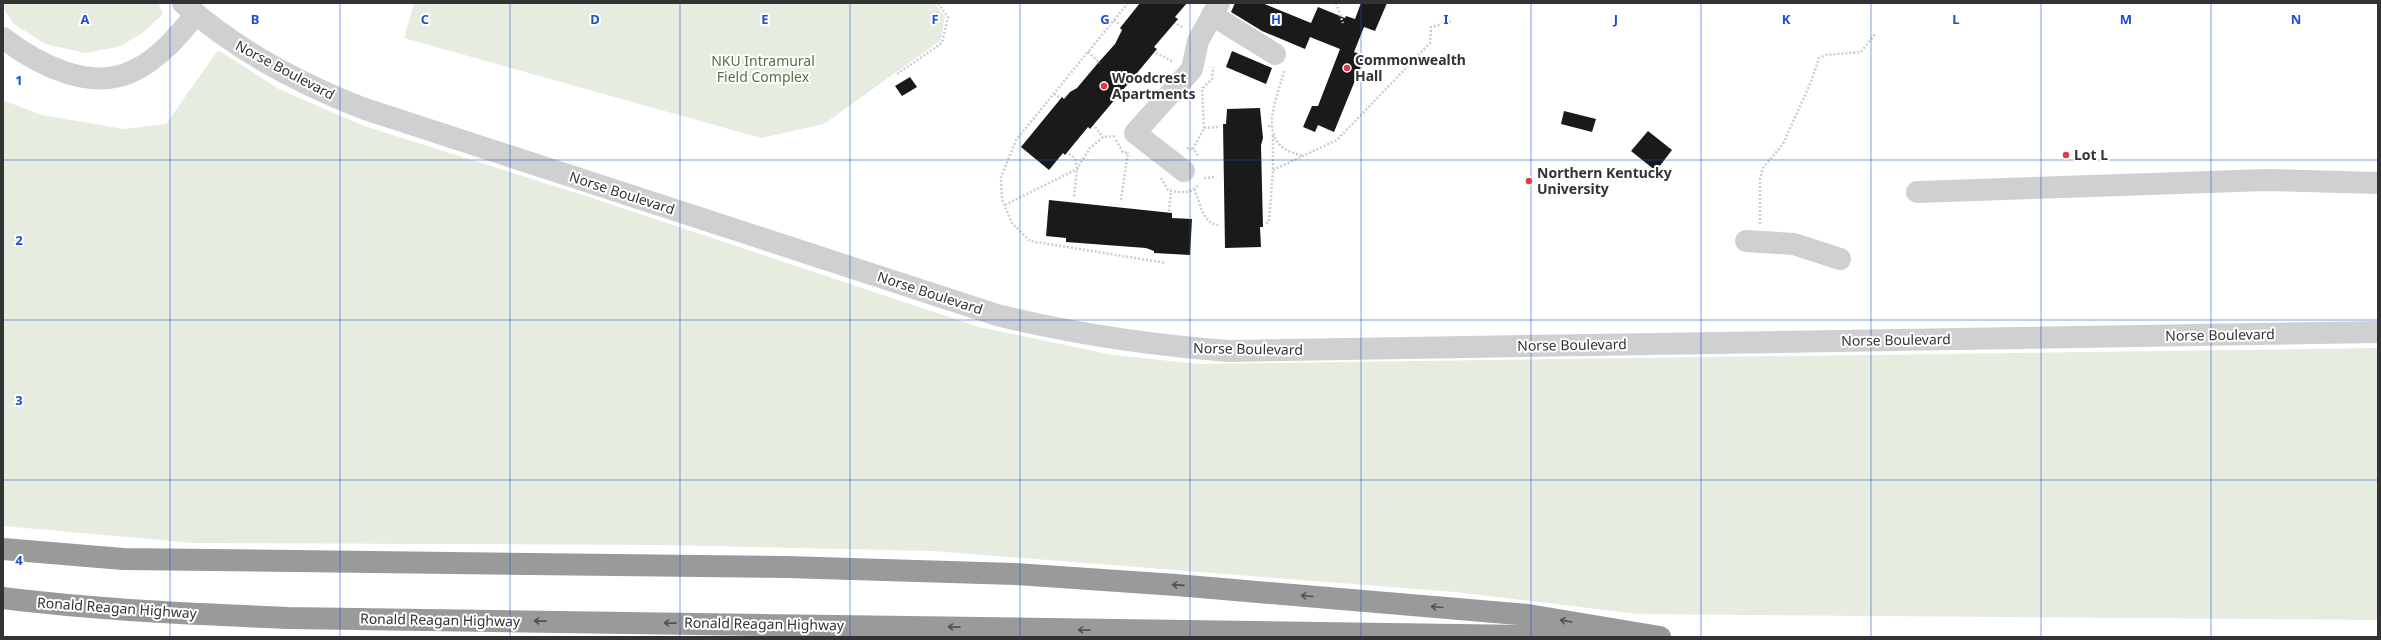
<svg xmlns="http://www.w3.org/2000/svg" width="2381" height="640" font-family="'Noto Sans',sans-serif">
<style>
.green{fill:#e6ecdf}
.building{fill:#1a1a1a}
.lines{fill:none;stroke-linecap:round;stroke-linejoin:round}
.path{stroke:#cdcdcd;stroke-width:2.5;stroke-dasharray:2 2;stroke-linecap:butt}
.minor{stroke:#d0d0d0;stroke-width:22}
.highway{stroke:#9a9a9a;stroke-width:22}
.oneway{stroke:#525252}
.grid{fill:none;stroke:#1d4ed8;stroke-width:1;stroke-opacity:0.55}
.poi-dot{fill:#e63946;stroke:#fff;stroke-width:1.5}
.labels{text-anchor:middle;stroke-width:4;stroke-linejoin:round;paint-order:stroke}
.poi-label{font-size:14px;font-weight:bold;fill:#333;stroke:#fff;text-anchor:start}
.park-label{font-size:14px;fill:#56703f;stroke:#fff}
.street-label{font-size:14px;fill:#333;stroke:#fff}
.grid-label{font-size:13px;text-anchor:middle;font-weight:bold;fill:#1d4ed8;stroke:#fff;stroke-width:4;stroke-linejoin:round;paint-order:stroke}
</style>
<rect width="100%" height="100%" fill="#fff"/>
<g class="green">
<path d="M 3,3 L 158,3 L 163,14 L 141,34 L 118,47 L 85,53 L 45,44 L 13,23 L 3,8 Z"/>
<path d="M 414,3 L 935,3 L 945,17 L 941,40 L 824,124 L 761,138 L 404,38 Z"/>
<path d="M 218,50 L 279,89 L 364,126 L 586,196 L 979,327 L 1113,355 L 1199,364 L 2378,348 L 2378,620 L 1638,614 L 1455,592 L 932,551 L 663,545 L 194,543 L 3,526 L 3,100 L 41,115 L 124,129 L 166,124 Z"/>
</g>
<g class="building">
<path d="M 1140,3 L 1187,3 L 1175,17 L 1178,19 L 1154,47 L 1157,49 L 1122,91 L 1090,129 L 1088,127 L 1065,155 L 1063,153 L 1049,170 L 1021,147 L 1062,97 L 1064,99 L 1070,92 L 1077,88 L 1098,63 L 1115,44 L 1122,30 L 1120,28 Z"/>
<path d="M 1235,3 L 1262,3 L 1311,23 L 1318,7 L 1345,18 L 1346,16 L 1355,19 L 1361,3 L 1387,3 L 1375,31 L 1364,27 L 1354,52 L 1365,56 L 1334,132 L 1318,125 L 1315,132 L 1303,127 L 1312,106 L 1318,106 L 1340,49 L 1310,37 L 1305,49 L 1262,31 L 1231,12 Z"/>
<path d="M 1232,51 L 1272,68 L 1266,84 L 1226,67 Z"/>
<path d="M 910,77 L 917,87 L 902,96 L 895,86 Z"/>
<path d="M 1260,108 L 1263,138 L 1261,145 L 1263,227 L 1260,227 L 1261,247 L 1225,248 L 1223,124 L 1226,124 L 1227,109 Z"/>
<path d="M 1564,111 L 1596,119 L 1592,132 L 1561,124 Z"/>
<path d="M 1648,131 L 1672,150 L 1656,171 L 1631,151 Z"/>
<path d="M 1049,200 L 1172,213 L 1172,218 L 1192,219 L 1190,255 L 1154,253 L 1154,251 L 1146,248 L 1066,242 L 1066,238 L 1046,236 Z"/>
</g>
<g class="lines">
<g class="path">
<path d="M 1128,3 L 1016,140 L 1001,177 L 1002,200 L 1012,223 L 1030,241 L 1166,263"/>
<path d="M 1336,3 L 1343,23"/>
<path d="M 1114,20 L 1119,24"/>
<path d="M 1177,24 L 1184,28"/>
<path d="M 1088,52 L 1100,63"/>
<path d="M 1156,53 L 1174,62"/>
<path d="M 1284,71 C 1279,93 1259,133 1285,149 C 1290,152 1297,154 1303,156"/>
<path d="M 897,74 L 942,43 L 948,17 L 938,3"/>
<path d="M 1203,88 L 1212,79 L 1213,67"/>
<path d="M 1054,94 L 1059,97"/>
<path d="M 1132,95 L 1139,101"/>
<path d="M 1268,126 L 1272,126"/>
<path d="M 1095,127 L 1103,137"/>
<path d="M 1204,128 L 1220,127"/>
<path d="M 1116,140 L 1123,152 L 1128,153"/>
<path d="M 1187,148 L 1193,149 L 1199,157"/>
<path d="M 1193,149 L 1204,128 L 1202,87"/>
<path d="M 1069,154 L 1075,158 L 1077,169 L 1074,197"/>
<path d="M 1273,170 L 1337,140 L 1430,43 L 1431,27 L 1453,21"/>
<path d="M 1161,178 L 1168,190 C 1179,193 1191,195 1199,184"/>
<path d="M 1204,178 L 1215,177"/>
<path d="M 1194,189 C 1201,203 1201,222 1218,225"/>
<path d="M 1121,200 L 1128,152"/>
<path d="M 1005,205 L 1077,169 L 1090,148 L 1103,137 L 1116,136"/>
<path d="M 1169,211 L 1171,191"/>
<path d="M 1266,223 L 1269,222 L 1273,170 L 1273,134"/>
<path d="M 1760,224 L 1760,179 L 1763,168 L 1783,144 L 1811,82 L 1819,58 L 1826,55 L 1861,52 L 1875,34"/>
</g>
<g class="minor">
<path d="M 183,3 C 236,50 300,84 365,109 L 997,315 C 1074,334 1150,345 1229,351 L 2378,332"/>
<path d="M 1212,15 L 1275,54"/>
<path d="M 3,38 C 37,64 90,92 133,71 C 159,59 178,36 196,14"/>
<path d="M 1184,171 L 1135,133 L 1192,69 L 1198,41 L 1219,3"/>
<path d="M 1917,192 L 2267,180 L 2378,183"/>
<path d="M 1746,241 L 1794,244 L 1840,259"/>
</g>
<g class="highway">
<path d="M 3,549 L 123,559 L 786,567 L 1015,574 L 1176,585 L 1528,615 L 1660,637"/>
<path d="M 3,598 C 98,610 193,614 288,618 L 1595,637"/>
</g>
</g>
<defs><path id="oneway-shaft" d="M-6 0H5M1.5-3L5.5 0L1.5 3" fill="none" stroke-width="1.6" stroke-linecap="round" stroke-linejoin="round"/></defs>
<g class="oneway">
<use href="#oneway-shaft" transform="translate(1178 585) rotate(-176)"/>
<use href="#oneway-shaft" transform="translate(1307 596) rotate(-175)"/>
<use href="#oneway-shaft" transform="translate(1437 607) rotate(-175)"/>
<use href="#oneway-shaft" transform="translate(540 621) rotate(-179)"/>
<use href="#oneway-shaft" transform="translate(1566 621) rotate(-170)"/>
<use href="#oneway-shaft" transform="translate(670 623) rotate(-179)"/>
<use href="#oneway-shaft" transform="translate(954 627) rotate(-179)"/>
<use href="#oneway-shaft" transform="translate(1084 630) rotate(-179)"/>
</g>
<path class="grid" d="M 170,3 L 170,637M 340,3 L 340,637M 510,3 L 510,637M 680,3 L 680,637M 850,3 L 850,637M 1020,3 L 1020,637M 1190,3 L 1190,637M 1361,3 L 1361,637M 1531,3 L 1531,637M 1701,3 L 1701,637M 1871,3 L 1871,637M 2041,3 L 2041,637M 2211,3 L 2211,637M 3,160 L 2378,160M 3,320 L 2378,320M 3,480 L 2378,480"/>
<g class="poi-dot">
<circle cx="1347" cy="68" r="4"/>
<circle cx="1104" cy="86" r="4"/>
<circle cx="2066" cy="155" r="4"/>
<circle cx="1529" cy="181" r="4"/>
</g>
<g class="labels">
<g class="poi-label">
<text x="1355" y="65">Commonwealth<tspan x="1355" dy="16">Hall</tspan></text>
<text x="1112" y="83">Woodcrest<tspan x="1112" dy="16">Apartments</tspan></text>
<text x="2074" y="160">Lot L</text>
<text x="1537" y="178">Northern Kentucky<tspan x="1537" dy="16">University</tspan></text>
</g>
<g class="park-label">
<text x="763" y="66">NKU Intramural<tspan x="763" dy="16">Field Complex</tspan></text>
</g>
<g class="street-label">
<text transform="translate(285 70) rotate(28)" y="5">Norse Boulevard</text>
<text transform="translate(622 193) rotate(18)" y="5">Norse Boulevard</text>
<text transform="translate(930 293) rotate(18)" y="5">Norse Boulevard</text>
<text transform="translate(2220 335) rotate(-1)" y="5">Norse Boulevard</text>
<text transform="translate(1896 340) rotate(-1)" y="5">Norse Boulevard</text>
<text transform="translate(1572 345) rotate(-1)" y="5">Norse Boulevard</text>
<text transform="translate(1248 349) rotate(1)" y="5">Norse Boulevard</text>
<text transform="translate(117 608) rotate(4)" y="5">Ronald Reagan Highway</text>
<text transform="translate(440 620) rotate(1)" y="5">Ronald Reagan Highway</text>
<text transform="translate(764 624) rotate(1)" y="5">Ronald Reagan Highway</text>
</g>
</g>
<g class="grid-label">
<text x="85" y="24">A</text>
<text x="255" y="24">B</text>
<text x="425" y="24">C</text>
<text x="595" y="24">D</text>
<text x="765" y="24">E</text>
<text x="935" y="24">F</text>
<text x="1105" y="24">G</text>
<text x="1276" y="24">H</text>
<text x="1446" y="24">I</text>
<text x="1616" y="24">J</text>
<text x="1786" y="24">K</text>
<text x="1956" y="24">L</text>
<text x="2126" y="24">M</text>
<text x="2296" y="24">N</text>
<text x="19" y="85">1</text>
<text x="19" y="245">2</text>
<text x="19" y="405">3</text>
<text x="19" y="565">4</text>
</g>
<rect width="2381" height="640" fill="none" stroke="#333333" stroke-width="8"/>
</svg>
